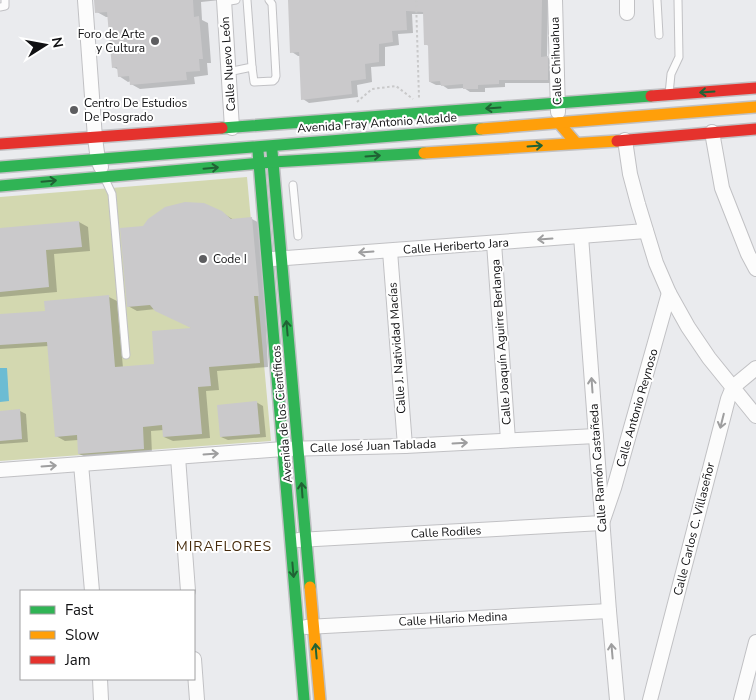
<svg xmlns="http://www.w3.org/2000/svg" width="756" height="700" font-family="'Nunito Sans',sans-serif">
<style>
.green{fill:#d3d8b0}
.water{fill:#6cbcd3}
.shadow{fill:#0003}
.building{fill:#cac9cb}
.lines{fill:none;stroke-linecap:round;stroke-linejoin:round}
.lane-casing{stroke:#c1c1c4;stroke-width:9}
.street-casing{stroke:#c1c1c4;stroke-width:16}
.fast-casing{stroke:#c1c1c4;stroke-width:14}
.slow-casing{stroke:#c1c1c4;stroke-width:14}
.jam-casing{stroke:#c1c1c4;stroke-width:14}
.path{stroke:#c9c9ca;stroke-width:2;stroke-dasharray:2.5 2.5;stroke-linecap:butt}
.lane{stroke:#fcfcfc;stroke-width:7}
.street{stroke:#fcfcfc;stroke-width:14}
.fast{stroke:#30b455;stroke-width:11}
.slow{stroke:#ff9f0a;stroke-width:11}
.jam{stroke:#e5322d;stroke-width:11}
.oneway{stroke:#206234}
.oneway2{stroke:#9e9e9f}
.poi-dot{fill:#5d5d60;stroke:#fff;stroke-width:2}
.labels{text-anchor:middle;stroke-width:4;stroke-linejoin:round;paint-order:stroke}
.poi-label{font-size:12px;fill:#111113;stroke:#fff;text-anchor:start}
.street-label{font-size:12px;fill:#111113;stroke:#fff}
.neighbourhood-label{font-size:14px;letter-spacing:1px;fill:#462b0c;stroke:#fff}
</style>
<rect width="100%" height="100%" fill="#eaebee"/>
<path class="green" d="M 247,177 L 271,441 L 0,461 L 0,197 Z"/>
<path class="water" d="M 0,368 L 7,368 L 9,401 L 0,402 Z"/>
<g class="shadow">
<path d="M 96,0 L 220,0 L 201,2 L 202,20 L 208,23 L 211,63 L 207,63 L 208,75 L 194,77 L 195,84 L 140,89 L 131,84 L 131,81 L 128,82 L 119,76 L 119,70 L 113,67 L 108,17 L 106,17 L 97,12 Z"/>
<path d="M 289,0 L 548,0 L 547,57 L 554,61 L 555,83 L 505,83 L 505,87 L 485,88 L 485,92 L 470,92 L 464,88 L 448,89 L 442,85 L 436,85 L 430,82 L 429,46 L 425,44 L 424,14 L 412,14 L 413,33 L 398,34 L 399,45 L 385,47 L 385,66 L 371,67 L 372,82 L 357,85 L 358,97 L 309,103 L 303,99 L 300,56 L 298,56 L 292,52 Z"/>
<path d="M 221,212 L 234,220 L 252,219 L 261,224 L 268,367 L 217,371 L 219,390 L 206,391 L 210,438 L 173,441 L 164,437 L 164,430 L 151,431 L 152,454 L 88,458 L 79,454 L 78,440 L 65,441 L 56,436 L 49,346 L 0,349 L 0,315 L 46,312 L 109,297 L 117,301 L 123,368 L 155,365 L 194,329 L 156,309 L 137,311 L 128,306 L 143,228 Z"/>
<path d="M 79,222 L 88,227 L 90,251 L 54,254 L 57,292 L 0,297 L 0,229 Z"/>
<path d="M 256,402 L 263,406 L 266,437 L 228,440 L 221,437 Z"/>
<path d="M 20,411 L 26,414 L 28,442 L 0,444 L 0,412 Z"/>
</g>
<g class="building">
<path d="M 94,0 L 193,0 L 194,17 L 199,16 L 203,59 L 199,59 L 200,71 L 186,72 L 187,80 L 130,85 L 129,76 L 118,77 L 117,67 L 112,68 L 107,12 L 95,13 Z"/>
<path d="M 288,0 L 542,0 L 541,57 L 548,56 L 548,80 L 499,80 L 499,84 L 478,85 L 478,89 L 463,89 L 463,84 L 441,86 L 440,81 L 429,82 L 428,45 L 424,45 L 423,12 L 406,11 L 407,30 L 392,31 L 393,42 L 379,44 L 379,62 L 365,64 L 366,79 L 351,81 L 352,94 L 301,100 L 299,52 L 290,53 Z"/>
<path d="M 185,202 L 204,203 L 222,211 L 231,219 L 252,217 L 259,296 L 254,296 L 260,363 L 209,367 L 211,386 L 198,387 L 202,434 L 163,437 L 162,425 L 143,427 L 144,449 L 78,454 L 77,435 L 55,437 L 47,342 L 0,345 L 0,314 L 45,311 L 44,301 L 109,295 L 115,367 L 154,364 L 152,331 L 191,328 L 155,311 L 150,305 L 127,307 L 120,228 L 143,226 L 148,219 L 165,207 Z"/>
<path d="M 79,221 L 82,247 L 46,250 L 49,287 L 0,292 L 0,228 Z"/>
<path d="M 257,401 L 260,434 L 220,437 L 217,405 Z"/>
<path d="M 20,409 L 22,439 L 0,441 L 0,411 Z"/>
</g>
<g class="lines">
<defs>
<g id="lane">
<path d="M 657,0 L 659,35"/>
<path d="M 224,2 L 236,0"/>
<path d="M 0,7 L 5,6 L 5,0"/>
<path d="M 252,67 L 254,82 L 273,81 L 275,79 L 276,76 L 272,4 L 269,0"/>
<path d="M 228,72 L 252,67 L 247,0"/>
<path d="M 669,94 L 671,74 L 679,57 L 678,0"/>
<path d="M 104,177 L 112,194 L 126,355"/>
<path d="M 293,185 L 298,236"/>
</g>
<g id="street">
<path d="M 85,0 L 95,138 L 98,160 L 101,167"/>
<path d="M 224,0 L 232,128"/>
<path d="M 555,0 L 558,112"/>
<path d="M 627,0 L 627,13"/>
<path d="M 712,132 L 722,188 L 748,254 L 756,269"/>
<path d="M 625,140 L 630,174 L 638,204 L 656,263 L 669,293 L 688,327 L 709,358 L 756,416"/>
<path d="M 581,236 L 609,611 L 617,700"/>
<path d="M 494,243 L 508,440"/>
<path d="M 390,251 L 405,446"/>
<path d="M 273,259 L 646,231"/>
<path d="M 178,457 L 188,591"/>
<path d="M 81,464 L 92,591"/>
<path d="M 0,470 L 283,449 L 405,446 L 596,436"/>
<path d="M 298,540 L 602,523 L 614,488 L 669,293"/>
<path d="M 306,627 L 609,611"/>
<path d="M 194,659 L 197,700"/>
<path d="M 100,679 L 101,700"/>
<path d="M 650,700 L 728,399 L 733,387 L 756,368"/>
<path d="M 741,700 L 756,642"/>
</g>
<g id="fast">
<path d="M 222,128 L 651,96"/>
<path d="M 258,151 L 304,700"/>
<path d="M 272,151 L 310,587"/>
<path d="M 0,167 L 481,129"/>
<path d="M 0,186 L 273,162 L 424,153"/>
</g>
<g id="slow">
<path d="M 559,123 L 576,143"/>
<path d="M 481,129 L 756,107"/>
<path d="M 424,153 L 617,141"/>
<path d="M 310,587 L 320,700"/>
</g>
<g id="jam">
<path d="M 651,96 L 756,88"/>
<path d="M 617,141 L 756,129"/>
<path d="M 0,144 L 222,128"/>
</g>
</defs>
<use href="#lane" class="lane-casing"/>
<use href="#street" class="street-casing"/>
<use href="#fast" class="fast-casing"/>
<use href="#slow" class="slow-casing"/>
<use href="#jam" class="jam-casing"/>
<g class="path">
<path d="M 416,0 L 419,98"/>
<path d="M 357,102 L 372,89 L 396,86 L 413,99"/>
</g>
<use href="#lane" class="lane"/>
<use href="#street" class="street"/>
<use href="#fast" class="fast"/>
<use href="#slow" class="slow"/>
<use href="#jam" class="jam"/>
</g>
<defs><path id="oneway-shaft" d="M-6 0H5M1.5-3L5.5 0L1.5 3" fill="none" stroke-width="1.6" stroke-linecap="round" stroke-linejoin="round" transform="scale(1.25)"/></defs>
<g class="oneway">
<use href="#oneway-shaft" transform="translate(707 92) rotate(176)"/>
<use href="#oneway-shaft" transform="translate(493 108) rotate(176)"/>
<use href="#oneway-shaft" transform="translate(535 146) rotate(-4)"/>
<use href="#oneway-shaft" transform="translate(373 156) rotate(-4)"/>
<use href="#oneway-shaft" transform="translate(211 168) rotate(-5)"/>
<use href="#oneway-shaft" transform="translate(49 181) rotate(-5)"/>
<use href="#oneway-shaft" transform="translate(287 328) rotate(-95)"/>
<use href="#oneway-shaft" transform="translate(302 490) rotate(-94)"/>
<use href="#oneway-shaft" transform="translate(293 570) rotate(85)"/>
<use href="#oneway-shaft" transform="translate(316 651) rotate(-95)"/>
</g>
<g class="oneway2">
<use href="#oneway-shaft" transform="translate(545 239) rotate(176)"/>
<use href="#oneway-shaft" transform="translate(366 252) rotate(176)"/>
<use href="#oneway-shaft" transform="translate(592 385) rotate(-94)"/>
<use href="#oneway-shaft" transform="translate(722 421) rotate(104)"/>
<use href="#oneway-shaft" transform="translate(460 443) rotate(-3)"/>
<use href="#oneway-shaft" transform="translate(211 454) rotate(-4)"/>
<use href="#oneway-shaft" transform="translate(49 466) rotate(-4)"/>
<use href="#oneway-shaft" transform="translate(612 651) rotate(-95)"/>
</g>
<g class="poi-dot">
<circle cx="155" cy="41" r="5"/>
<circle cx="74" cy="110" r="5"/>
<circle cx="203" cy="259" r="5"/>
</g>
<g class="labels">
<g class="poi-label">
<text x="145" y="38" text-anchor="end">Foro de Arte<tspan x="145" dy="14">y Cultura</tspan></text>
<text x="84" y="107">Centro De Estudios<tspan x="84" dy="14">De Posgrado</tspan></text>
<text x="213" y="263">Code I</text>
</g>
<g class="street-label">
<text transform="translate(556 61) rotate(-92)" y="4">Calle Chihuahua</text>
<text transform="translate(228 64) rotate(-94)" y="4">Calle Nuevo León</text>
<text transform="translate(377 123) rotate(-4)" y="4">Avenida Fray Antonio Alcalde</text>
<text transform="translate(456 246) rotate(-4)" y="4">Calle Heriberto Jara</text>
<text transform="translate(501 342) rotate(-94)" y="4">Calle Joaquín Aguirre Berlanga</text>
<text transform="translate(397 348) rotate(-94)" y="4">Calle J. Natividad Macías</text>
<text transform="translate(637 408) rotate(-74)" y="4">Calle Antonio Reynoso</text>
<text transform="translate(282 414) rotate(-95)" y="4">Avenida de los Científicos</text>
<text transform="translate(373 446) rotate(-2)" y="4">Calle José Juan Tablada</text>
<text transform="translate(598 468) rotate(-94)" y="4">Calle Ramón Castañeda</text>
<text transform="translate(694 529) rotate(-76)" y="4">Calle Carlos C. Villaseñor</text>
<text transform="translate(446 532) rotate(-3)" y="4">Calle Rodiles</text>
<text transform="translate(453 619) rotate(-3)" y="4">Calle Hilario Medina</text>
</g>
<g class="neighbourhood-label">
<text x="224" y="551">MIRAFLORES</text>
</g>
</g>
<rect x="20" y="590" width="175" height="90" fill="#ffffff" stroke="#a0a0a1"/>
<rect x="30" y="606" width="25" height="8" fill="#30b455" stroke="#a0a0a1"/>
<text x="65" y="615" font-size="15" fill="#111113">Fast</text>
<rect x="30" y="631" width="25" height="8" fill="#ff9f0a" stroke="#a0a0a1"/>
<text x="65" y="640" font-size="15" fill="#111113">Slow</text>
<rect x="30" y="656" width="25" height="8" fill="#e5322d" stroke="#a0a0a1"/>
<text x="65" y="665" font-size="15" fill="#111113">Jam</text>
<g transform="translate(45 45) rotate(79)" stroke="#ffffff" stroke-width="4" paint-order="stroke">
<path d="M0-4L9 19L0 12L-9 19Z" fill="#111113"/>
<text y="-8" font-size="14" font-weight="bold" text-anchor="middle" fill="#111113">N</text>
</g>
</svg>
